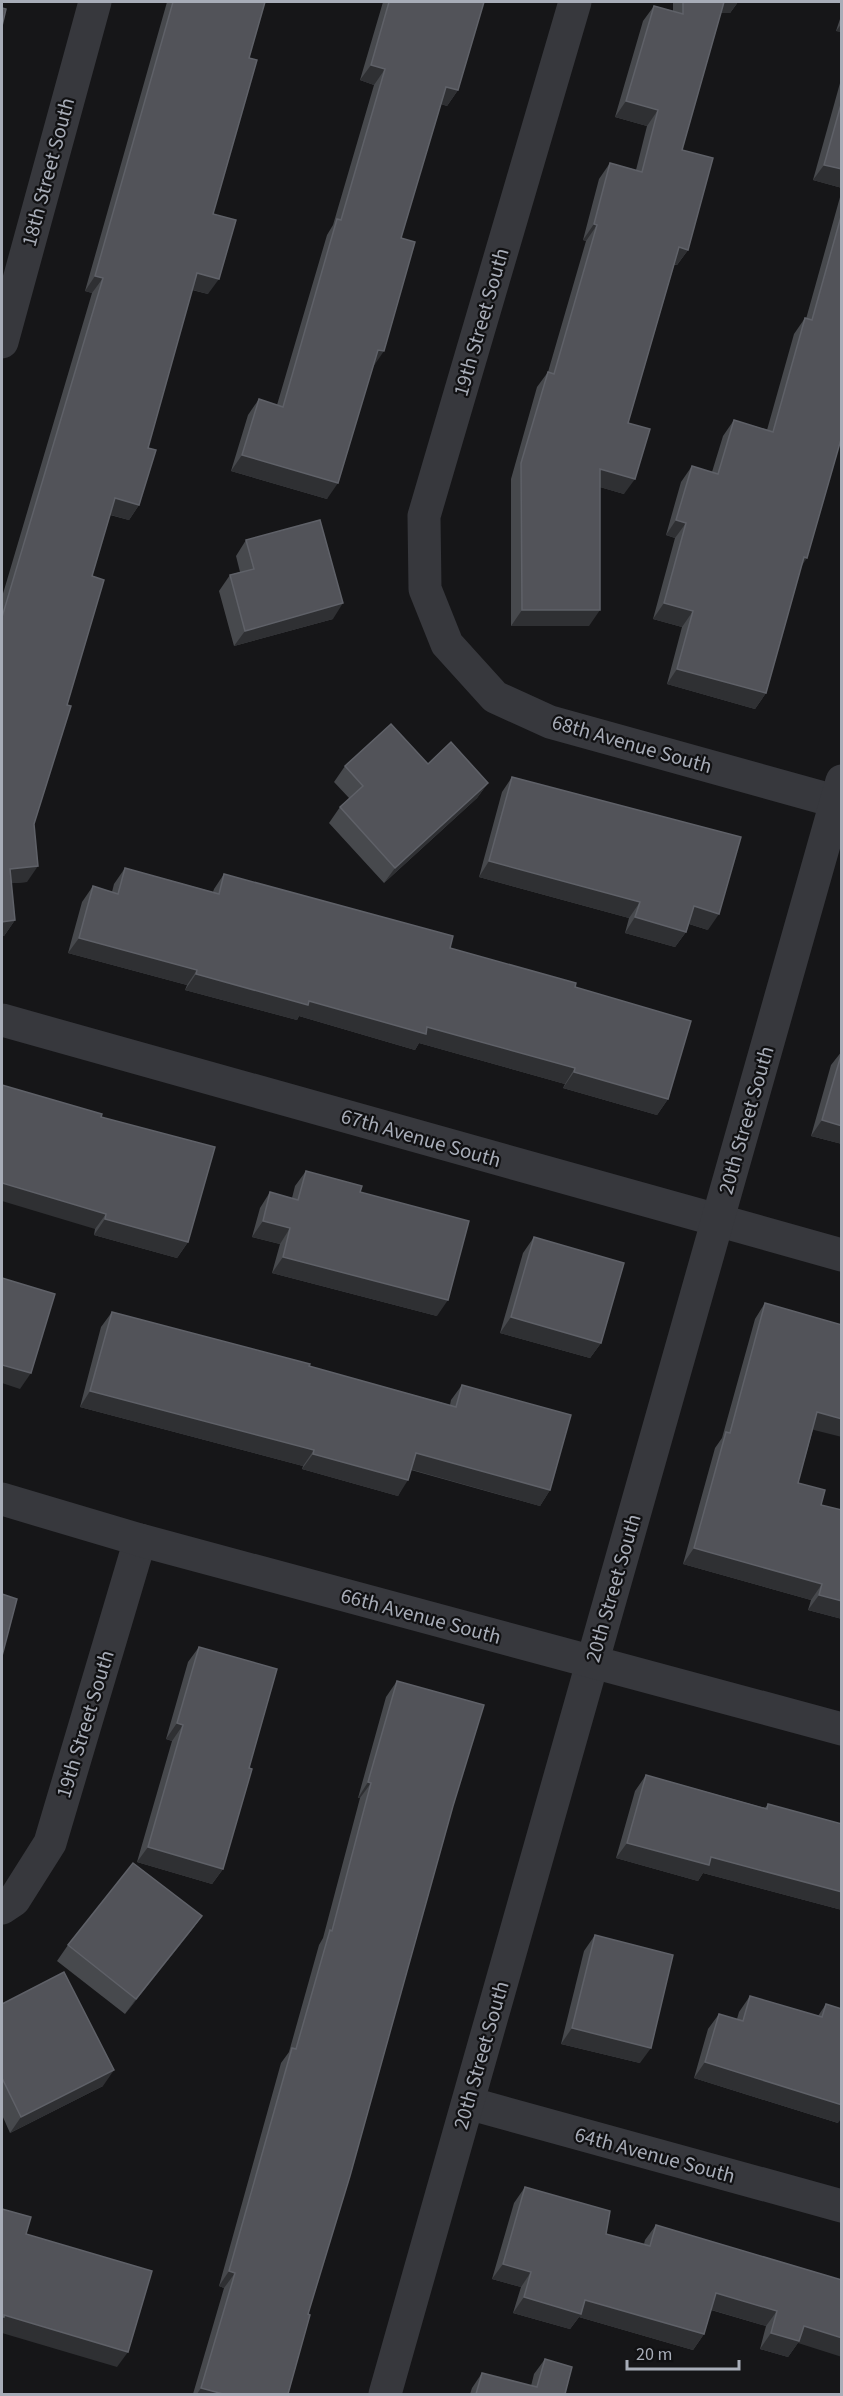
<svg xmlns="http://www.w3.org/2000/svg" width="843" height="2396" font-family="'Source Sans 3',sans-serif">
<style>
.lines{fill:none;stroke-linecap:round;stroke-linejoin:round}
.minor{stroke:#37383d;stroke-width:33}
.tertiary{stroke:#37383d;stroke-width:33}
.wall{fill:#47494d}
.shaded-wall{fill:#2f3033}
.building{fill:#525359;stroke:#5f6168;stroke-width:1.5}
.labels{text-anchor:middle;stroke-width:4.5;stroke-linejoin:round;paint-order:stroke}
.street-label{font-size:21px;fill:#a8adb8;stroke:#111113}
</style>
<rect width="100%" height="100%" fill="#161618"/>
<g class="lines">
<g class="minor">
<path d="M 575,2 L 424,516 L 425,589 L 447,644 L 495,697 L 550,722 L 842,803"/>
<path d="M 2,342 L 95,2"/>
<path d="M 2,1020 L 842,1255"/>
<path d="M 2,1908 L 14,1900 L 50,1843 L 140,1540"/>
<path d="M 468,2103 L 842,2206"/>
<path d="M 385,2394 L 842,781"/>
</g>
<path class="tertiary" d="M 2,1499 L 140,1540 L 842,1729"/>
</g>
<g class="wall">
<path d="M 167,2 L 265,2 L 249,58 L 213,214 L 208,294 L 192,290 L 148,448 L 139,505 L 129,520 L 110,515 L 92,576 L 67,705 L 34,824 L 27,882 L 11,883 L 15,920 L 4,936 L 2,936 L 2,597 L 92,293 L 85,291 Z"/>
<path d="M 383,2 L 484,2 L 458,90 L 447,106 L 441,104 L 401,238 L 373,367 L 327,499 L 231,471 L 248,415 L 259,399 L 277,405 L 327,235 L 333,225 L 374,85 L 360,80 Z"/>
<path d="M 673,2 L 738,2 L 730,13 L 721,13 L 682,150 L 688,250 L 677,265 L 674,265 L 628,423 L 624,494 L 600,487 L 589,626 L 511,626 L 511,479 L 537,387 L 548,372 L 586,241 L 583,240 L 599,179 L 610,163 L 636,170 L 647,126 L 615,117 L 643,21 L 654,6 L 673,11 Z"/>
<path d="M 842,13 L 842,32 L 836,31 Z"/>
<path d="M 842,76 L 842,188 L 813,180 Z"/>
<path d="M 842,190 L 842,436 L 801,567 L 766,693 L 755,709 L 667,684 L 682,627 L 653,619 L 675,538 L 666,535 L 681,482 L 692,466 L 712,472 L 723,436 L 734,420 L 767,430 L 794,334 L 805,318 L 806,319 Z"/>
<path d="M 246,540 L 333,619 L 234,646 L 219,591 L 230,575 L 240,572 L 236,556 Z"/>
<path d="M 428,764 L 488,783 L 477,798 L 384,883 L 329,823 L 340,807 L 350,799 L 334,782 L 345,766 Z"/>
<path d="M 512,777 L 708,930 L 689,924 L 686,932 L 675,947 L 625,933 L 629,918 L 479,877 L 502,792 Z"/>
<path d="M 125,868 L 213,892 L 214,889 L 224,874 L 450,948 L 575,987 L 668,1099 L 657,1115 L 563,1088 L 565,1084 L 419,1043 L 415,1050 L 299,1016 L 297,1020 L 185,990 L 187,985 L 68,953 L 82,902 L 93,886 L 112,892 L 114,884 Z"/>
<path d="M 842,1051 L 842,1144 L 811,1136 L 831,1065 Z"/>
<path d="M 101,1117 L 188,1242 L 177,1258 L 94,1235 L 95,1229 Z"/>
<path d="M 306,1171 L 360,1192 L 437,1316 L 272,1273 L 280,1244 L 252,1237 L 260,1208 L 270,1192 L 292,1198 L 295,1186 Z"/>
<path d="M 534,1237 L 601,1343 L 590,1358 L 500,1333 L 523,1253 Z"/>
<path d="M 765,1303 L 813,1429 L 798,1483 L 821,1505 L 842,1619 L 808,1610 L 811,1600 L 683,1564 L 715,1448 L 722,1438 L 755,1319 Z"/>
<path d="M 112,1312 L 450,1405 L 451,1400 L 462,1385 L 550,1490 L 540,1506 L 411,1470 L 398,1496 L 302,1469 L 303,1466 L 80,1407 L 101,1327 Z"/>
<path d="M 199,1647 L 249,1768 L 223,1869 L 212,1884 L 137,1862 L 172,1741 L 166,1739 L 188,1662 Z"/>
<path d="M 397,1681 L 453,1806 L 308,2314 L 288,2394 L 193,2394 L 224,2288 L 219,2286 L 281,2063 L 289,2052 L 319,1945 L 323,1938 L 360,1798 L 358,1798 L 386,1697 Z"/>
<path d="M 646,1775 L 765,1808 L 768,1804 L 842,1824 L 842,1910 L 703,1873 L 698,1881 L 616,1858 L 635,1791 Z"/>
<path d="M 202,1916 L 191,1931 L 125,2014 L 57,1961 L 68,1945 Z"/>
<path d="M 595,1935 L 640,2063 L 561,2044 L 584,1951 Z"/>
<path d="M 750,1996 L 818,2016 L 826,2004 L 838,2123 L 694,2078 L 708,2029 L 719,2014 L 737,2019 L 739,2012 Z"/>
<path d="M 2,2004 L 103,2086 L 10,2133 L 2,2115 Z"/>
<path d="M 525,2187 L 606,2234 L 644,2244 L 645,2240 L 656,2225 L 842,2280 L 788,2357 L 760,2349 L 766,2326 L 711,2310 L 704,2334 L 693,2350 L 579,2317 L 570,2329 L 513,2313 L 521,2287 L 492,2279 L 514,2203 Z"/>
<path d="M 545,2359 L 565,2394 L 470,2394 L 472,2388 L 482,2373 L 531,2386 L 534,2374 Z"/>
</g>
<g class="shaded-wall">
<path d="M 722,2 L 738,2 L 730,13 L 714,13 Z"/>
<path d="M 842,23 L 842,32 L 836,31 Z"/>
<path d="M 371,65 L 385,69 L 374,85 L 360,80 Z"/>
<path d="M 446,87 L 458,90 L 447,106 L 435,102 Z"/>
<path d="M 626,101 L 658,110 L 647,126 L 615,117 Z"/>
<path d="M 824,165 L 842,169 L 842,188 L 813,180 Z"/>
<path d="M 594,224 L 597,225 L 586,241 L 583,240 Z"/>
<path d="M 679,247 L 688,250 L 677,265 L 668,263 Z"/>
<path d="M 197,273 L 219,279 L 208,294 L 186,288 Z"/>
<path d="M 95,276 L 103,278 L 92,293 L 85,291 Z"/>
<path d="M 378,350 L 384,351 L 373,367 Z"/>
<path d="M 242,455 L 338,483 L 327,499 L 231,471 Z"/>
<path d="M 600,469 L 635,479 L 624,494 L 589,484 Z"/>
<path d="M 115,498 L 139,505 L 129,520 L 104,513 Z"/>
<path d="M 676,520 L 686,523 L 675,538 L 666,535 Z"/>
<path d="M 804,557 L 807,558 L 797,573 Z"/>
<path d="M 343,603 L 333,619 L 234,646 L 245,631 Z"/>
<path d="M 664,603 L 693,611 L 682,627 L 653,619 Z"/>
<path d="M 522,610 L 600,610 L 589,626 L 511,626 Z"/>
<path d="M 677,669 L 766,693 L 755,709 L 667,684 Z"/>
<path d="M 488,783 L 477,798 L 384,883 L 395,868 Z"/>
<path d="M 489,861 L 640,902 L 629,918 L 479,877 Z"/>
<path d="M 38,866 L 27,882 L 2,884 L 10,869 Z"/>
<path d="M 694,906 L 719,914 L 708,930 L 683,922 Z"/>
<path d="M 635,917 L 686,932 L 675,947 L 625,933 Z"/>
<path d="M 15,920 L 4,936 L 2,936 L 2,922 Z"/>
<path d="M 79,938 L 197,970 L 187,985 L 68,953 Z"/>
<path d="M 196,974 L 427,1027 L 575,1068 L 565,1084 L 419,1043 L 415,1050 L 299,1016 L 297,1020 L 185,990 Z"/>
<path d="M 574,1072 L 668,1099 L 657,1115 L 563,1088 Z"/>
<path d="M 822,1120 L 842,1126 L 842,1144 L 811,1136 Z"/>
<path d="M 2,1183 L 106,1214 L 95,1229 L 2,1201 Z"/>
<path d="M 105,1219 L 188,1242 L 177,1258 L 94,1235 Z"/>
<path d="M 263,1221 L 290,1228 L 280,1244 L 252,1237 Z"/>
<path d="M 283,1257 L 448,1300 L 437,1316 L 272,1273 Z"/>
<path d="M 511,1317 L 601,1343 L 590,1358 L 500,1333 Z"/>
<path d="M 2,1365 L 31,1373 L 20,1389 L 2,1383 Z"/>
<path d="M 90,1391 L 314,1450 L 303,1466 L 80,1407 Z"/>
<path d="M 817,1412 L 842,1419 L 842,1437 L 806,1428 Z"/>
<path d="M 416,1453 L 550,1490 L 540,1506 L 406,1468 Z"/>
<path d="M 313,1454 L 408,1480 L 398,1496 L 302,1469 Z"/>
<path d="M 694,1548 L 822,1584 L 811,1600 L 683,1564 Z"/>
<path d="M 819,1595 L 842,1601 L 842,1619 L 808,1610 Z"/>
<path d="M 177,1723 L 183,1725 L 172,1741 L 166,1739 Z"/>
<path d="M 368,1782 L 371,1783 L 360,1798 L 358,1798 Z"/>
<path d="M 627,1843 L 711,1857 L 842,1892 L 842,1910 L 703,1873 L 698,1881 L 616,1858 Z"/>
<path d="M 148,1847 L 223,1869 L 212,1884 L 137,1862 Z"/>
<path d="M 202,1916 L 191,1931 L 125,2014 L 136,1999 Z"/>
<path d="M 572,2028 L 651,2048 L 640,2063 L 561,2044 Z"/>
<path d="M 705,2062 L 842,2105 L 842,2118 L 838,2123 L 694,2078 Z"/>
<path d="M 114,2070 L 103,2086 L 10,2133 L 21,2117 Z"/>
<path d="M 503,2264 L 531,2272 L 521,2287 L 492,2279 Z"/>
<path d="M 229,2271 L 235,2273 L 224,2288 L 219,2286 Z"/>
<path d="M 716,2293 L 777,2311 L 766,2326 L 705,2308 Z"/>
<path d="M 524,2297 L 585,2300 L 704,2334 L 693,2350 L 579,2317 L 570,2329 L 513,2313 Z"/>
<path d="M 4,2315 L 128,2352 L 117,2367 L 2,2333 L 2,2317 Z"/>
<path d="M 804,2326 L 842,2338 L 842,2357 L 798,2343 L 788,2357 L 760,2349 L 771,2333 Z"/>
<path d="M 201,2388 L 223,2394 L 197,2394 Z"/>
</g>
<g class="building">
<path d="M 173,2 L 265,2 L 249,58 L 257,60 L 213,214 L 236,220 L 219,279 L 197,273 L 148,448 L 156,450 L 139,505 L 115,498 L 92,576 L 104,580 L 67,705 L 71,706 L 34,824 L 38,866 L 10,869 L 15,920 L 2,922 L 2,617 L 103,278 L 95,276 Z"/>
<path d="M 389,2 L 484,2 L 458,90 L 446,87 L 401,238 L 415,242 L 384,351 L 378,350 L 338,483 L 242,455 L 259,399 L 283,407 L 337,219 L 341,220 L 385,69 L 371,65 Z"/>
<path d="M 683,2 L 724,2 L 682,150 L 713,158 L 688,250 L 679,247 L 628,423 L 650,429 L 635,479 L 600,469 L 600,610 L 522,610 L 521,463 L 548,372 L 554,374 L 597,225 L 594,224 L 610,163 L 642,172 L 658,110 L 626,101 L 654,6 L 683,14 Z"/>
<path d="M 2,8 L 6,9 L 2,26 Z"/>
<path d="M 842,101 L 842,169 L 824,165 Z"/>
<path d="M 842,213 L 842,436 L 807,558 L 804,557 L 766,693 L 677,669 L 693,611 L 664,603 L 686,523 L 676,520 L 692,466 L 718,474 L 734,420 L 773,432 L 805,318 L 812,320 Z"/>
<path d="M 320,520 L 343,603 L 245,631 L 230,575 L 254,569 L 246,540 Z"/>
<path d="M 391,724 L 428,764 L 451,742 L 488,783 L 395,868 L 340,807 L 363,786 L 345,766 Z"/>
<path d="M 512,777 L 741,837 L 719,914 L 694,906 L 686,932 L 635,917 L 640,902 L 489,861 Z"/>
<path d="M 125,868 L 219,894 L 224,874 L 453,936 L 450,948 L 576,983 L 575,987 L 691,1021 L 668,1099 L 574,1072 L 575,1068 L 427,1027 L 426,1034 L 309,1001 L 308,1005 L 196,974 L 197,970 L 79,938 L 93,886 L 118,894 Z"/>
<path d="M 842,1052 L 842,1126 L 822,1120 Z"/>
<path d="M 2,1085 L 102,1114 L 101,1117 L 215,1147 L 188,1242 L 105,1219 L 106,1214 L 2,1183 Z"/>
<path d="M 306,1171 L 362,1186 L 360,1192 L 469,1221 L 448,1300 L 283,1257 L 290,1228 L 263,1221 L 270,1192 L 298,1200 Z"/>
<path d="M 534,1237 L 624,1263 L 601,1343 L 511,1317 Z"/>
<path d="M 2,1278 L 55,1294 L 31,1373 L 2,1365 Z"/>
<path d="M 765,1303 L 842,1325 L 842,1419 L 817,1412 L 798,1483 L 825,1490 L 821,1505 L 842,1510 L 842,1601 L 819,1595 L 822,1584 L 694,1548 L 726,1432 L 730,1433 Z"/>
<path d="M 112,1312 L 310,1364 L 309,1366 L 456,1407 L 462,1385 L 571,1415 L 550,1490 L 416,1453 L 408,1480 L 313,1454 L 314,1450 L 90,1391 Z"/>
<path d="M 2,1594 L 17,1599 L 2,1656 Z"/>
<path d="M 199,1647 L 277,1669 L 249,1768 L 252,1769 L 223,1869 L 148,1847 L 183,1725 L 177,1723 Z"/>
<path d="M 397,1681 L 484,1705 L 453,1806 L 350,2176 L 308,2314 L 310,2315 L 288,2394 L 223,2394 L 201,2388 L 235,2273 L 229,2271 L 292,2048 L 296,2049 L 330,1930 L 332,1931 L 371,1783 L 368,1782 Z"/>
<path d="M 646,1775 L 767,1809 L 768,1804 L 842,1824 L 842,1892 L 711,1857 L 709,1865 L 627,1843 Z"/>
<path d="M 133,1863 L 202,1916 L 136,1999 L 68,1945 Z"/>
<path d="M 595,1935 L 673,1955 L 651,2048 L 572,2028 Z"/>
<path d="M 64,1972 L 114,2070 L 21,2117 L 2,2078 L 2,2004 Z"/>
<path d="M 750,1996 L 822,2017 L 826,2004 L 842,2009 L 842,2105 L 705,2062 L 719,2014 L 743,2021 Z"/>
<path d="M 525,2187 L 610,2211 L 606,2234 L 650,2246 L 656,2225 L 842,2280 L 842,2338 L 804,2326 L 799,2341 L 771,2333 L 777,2311 L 716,2293 L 704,2334 L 585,2300 L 581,2314 L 524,2297 L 531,2272 L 503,2264 Z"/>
<path d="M 2,2209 L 31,2217 L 26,2234 L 152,2271 L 128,2352 L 4,2315 L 4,2317 L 2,2317 Z"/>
<path d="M 545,2359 L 572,2367 L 565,2394 L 476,2394 L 482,2373 L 537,2387 Z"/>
</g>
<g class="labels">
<g class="street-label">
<text transform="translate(48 172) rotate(-75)" y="7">18th Street South</text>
<text transform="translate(481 322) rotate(-74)" y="7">19th Street South</text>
<text transform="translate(632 744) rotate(16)" y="7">68th Avenue South</text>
<text transform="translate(746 1120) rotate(-74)" y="7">20th Street South</text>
<text transform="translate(421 1138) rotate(16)" y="7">67th Avenue South</text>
<text transform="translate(613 1588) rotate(-74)" y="7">20th Street South</text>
<text transform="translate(421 1616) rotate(15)" y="7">66th Avenue South</text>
<text transform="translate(85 1724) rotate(-73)" y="7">19th Street South</text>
<text transform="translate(481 2055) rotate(-74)" y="7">20th Street South</text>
<text transform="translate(655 2155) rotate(15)" y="7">64th Avenue South</text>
</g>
</g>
<rect width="843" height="2396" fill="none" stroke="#a8adb8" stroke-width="6"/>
<path d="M627 2360v9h112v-9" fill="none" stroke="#a8adb8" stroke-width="3"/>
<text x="636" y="2360" font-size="18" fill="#a8adb8" stroke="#111113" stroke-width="4.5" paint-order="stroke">20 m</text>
</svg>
